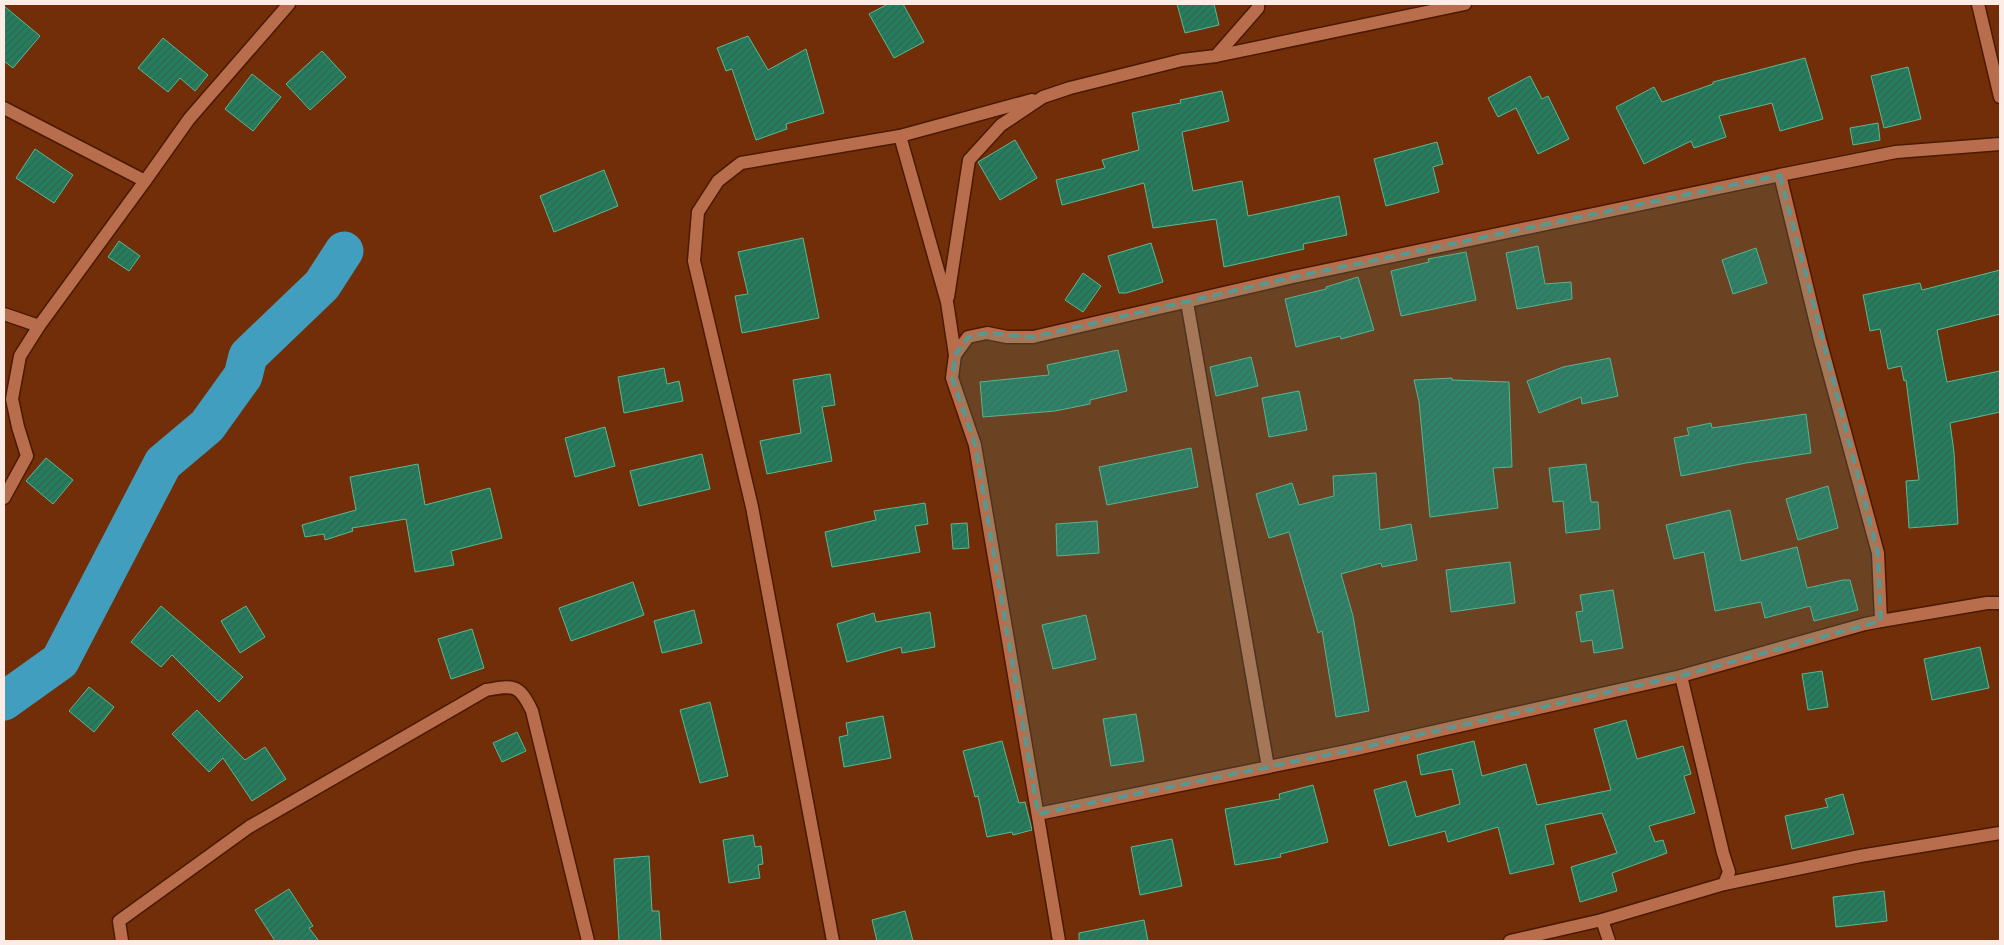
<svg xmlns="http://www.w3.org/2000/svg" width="2004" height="945" font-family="'PT Sans Narrow',sans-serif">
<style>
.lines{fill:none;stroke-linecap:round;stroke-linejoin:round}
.river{stroke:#419ebf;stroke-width:39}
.building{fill:url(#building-hatch);stroke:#5bb892}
.street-casing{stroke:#4b1900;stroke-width:15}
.street{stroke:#b86e4c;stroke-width:12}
.marked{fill:#569992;fill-opacity:0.2;stroke:#569992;stroke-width:4;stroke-dasharray:10 6;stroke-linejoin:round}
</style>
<defs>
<pattern id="building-hatch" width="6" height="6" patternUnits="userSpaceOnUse" patternTransform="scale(1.25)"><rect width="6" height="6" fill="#237e5d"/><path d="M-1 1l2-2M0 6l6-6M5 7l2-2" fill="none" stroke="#386251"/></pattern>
</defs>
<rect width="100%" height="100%" fill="#712e08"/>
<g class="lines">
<path class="river" d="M 4,701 L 60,661 L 163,463 L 207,426 L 243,376 L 248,356 L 322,285 L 344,251"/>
</g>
<g class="building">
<path d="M 888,4 L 903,4 L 924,42 L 894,58 L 869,14 Z"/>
<path d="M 1177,4 L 1214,4 L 1219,25 L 1185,33 Z"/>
<path d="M 4,6 L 40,36 L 13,68 L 4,61 Z"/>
<path d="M 748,36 L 768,70 L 806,49 L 824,113 L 786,124 L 787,129 L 756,140 L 732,69 L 726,71 L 717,48 Z"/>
<path d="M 163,38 L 208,75 L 195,91 L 180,78 L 168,92 L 138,68 Z"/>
<path d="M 322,51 L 346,77 L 310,110 L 286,84 Z"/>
<path d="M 1805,58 L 1823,119 L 1780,131 L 1772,103 L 1719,116 L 1726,137 L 1694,148 L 1691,141 L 1644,164 L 1616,107 L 1654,87 L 1662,102 L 1713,84 L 1713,82 Z"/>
<path d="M 1908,67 L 1921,119 L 1884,128 L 1871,76 Z"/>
<path d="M 252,74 L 281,97 L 253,131 L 225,109 Z"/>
<path d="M 1530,76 L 1542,99 L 1548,96 L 1569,139 L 1538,154 L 1516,108 L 1498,117 L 1488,98 Z"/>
<path d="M 1222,91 L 1229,121 L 1182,132 L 1193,191 L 1242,181 L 1248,216 L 1339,196 L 1347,235 L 1303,244 L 1304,249 L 1224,267 L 1216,219 L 1153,228 L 1144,183 L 1062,205 L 1056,180 L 1105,168 L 1102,160 L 1139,150 L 1132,113 L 1181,103 L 1180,100 Z"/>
<path d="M 1878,123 L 1880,140 L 1853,145 L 1850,128 Z"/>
<path d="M 1015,140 L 1037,178 L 1000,200 L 978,162 Z"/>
<path d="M 1437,142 L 1443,164 L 1433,167 L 1439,192 L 1386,206 L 1374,159 Z"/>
<path d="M 35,149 L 73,175 L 54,203 L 16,178 Z"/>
<path d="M 604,170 L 618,206 L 554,232 L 540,196 Z"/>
<path d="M 803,238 L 819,318 L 742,333 L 735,296 L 748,294 L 738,252 Z"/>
<path d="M 119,241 L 140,256 L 129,271 L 108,257 Z"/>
<path d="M 1151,243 L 1163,282 L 1126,293 L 1119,293 L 1108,256 Z"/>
<path d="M 1538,246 L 1545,284 L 1571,282 L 1572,299 L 1517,309 L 1506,253 Z"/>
<path d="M 1756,248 L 1767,283 L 1733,294 L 1722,260 Z"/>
<path d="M 1466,252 L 1476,300 L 1401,316 L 1391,271 L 1429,262 L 1428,259 Z"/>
<path d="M 2000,270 L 2000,314 L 1937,330 L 1947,382 L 2000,371 L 2000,412 L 1950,423 L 1954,452 L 1958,524 L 1909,528 L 1906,481 L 1919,480 L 1906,380 L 1904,381 L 1901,366 L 1888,369 L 1880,329 L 1870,331 L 1863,295 L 1920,283 L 1922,290 Z"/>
<path d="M 1083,273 L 1101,286 L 1083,312 L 1065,300 Z"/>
<path d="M 1358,277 L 1374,330 L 1341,339 L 1340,336 L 1296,347 L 1285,299 L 1326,289 L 1326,287 Z"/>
<path d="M 1118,350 L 1127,391 L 1090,400 L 1090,404 L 1055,411 L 983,417 L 980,382 L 1049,375 L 1047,365 Z"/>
<path d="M 1251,357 L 1258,386 L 1216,396 L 1210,367 Z"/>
<path d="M 1610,358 L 1618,396 L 1582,404 L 1581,397 L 1539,413 L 1527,381 L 1563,367 Z"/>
<path d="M 664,368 L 667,384 L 679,381 L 683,401 L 624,413 L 618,377 Z"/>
<path d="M 830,374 L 835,405 L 822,407 L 832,461 L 767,474 L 760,441 L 801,433 L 793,380 Z"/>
<path d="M 1452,378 L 1452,380 L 1509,382 L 1512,467 L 1493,468 L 1498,508 L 1430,517 L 1419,402 L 1414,380 Z"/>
<path d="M 1299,391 L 1307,430 L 1269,437 L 1262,398 Z"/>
<path d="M 1806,414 L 1811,453 L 1746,463 L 1681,476 L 1674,438 L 1689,435 L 1687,428 L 1711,423 L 1712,428 Z"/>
<path d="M 605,427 L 615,466 L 575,477 L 565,438 Z"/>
<path d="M 1191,448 L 1198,487 L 1107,505 L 1099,467 Z"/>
<path d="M 702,454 L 710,489 L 639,506 L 630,471 Z"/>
<path d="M 46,458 L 73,480 L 53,504 L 26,481 Z"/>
<path d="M 418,464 L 425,505 L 490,488 L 502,538 L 451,551 L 454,565 L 415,572 L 406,519 L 352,528 L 353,531 L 325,540 L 324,534 L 305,537 L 302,525 L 356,510 L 350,477 Z"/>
<path d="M 1586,464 L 1591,502 L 1598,502 L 1600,529 L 1566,533 L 1563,501 L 1553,502 L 1549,468 Z"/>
<path d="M 1376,473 L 1380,530 L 1411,524 L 1417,560 L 1382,567 L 1381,563 L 1341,574 L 1353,616 L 1369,711 L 1336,717 L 1322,631 L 1318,633 L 1289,532 L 1269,538 L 1256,494 L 1292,483 L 1299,505 L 1334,496 L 1333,476 Z"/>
<path d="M 1828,486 L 1838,528 L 1798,540 L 1786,499 Z"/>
<path d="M 925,503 L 928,524 L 915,526 L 920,552 L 832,567 L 825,532 L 876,520 L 874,511 Z"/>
<path d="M 1730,510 L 1741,561 L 1797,547 L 1807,588 L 1843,580 L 1850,580 L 1858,610 L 1814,621 L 1810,606 L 1765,618 L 1761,602 L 1715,611 L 1704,552 L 1674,559 L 1666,525 Z"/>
<path d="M 1097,521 L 1099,553 L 1057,556 L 1056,524 Z"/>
<path d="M 967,523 L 969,548 L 953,549 L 951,524 Z"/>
<path d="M 1510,562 L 1515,603 L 1451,612 L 1446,570 Z"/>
<path d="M 633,582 L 644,615 L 571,641 L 559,608 Z"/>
<path d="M 1613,590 L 1623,648 L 1594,653 L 1592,640 L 1581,642 L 1576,612 L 1583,611 L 1580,595 Z"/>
<path d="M 161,606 L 243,677 L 219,702 L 172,655 L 161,667 L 131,642 Z"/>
<path d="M 246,606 L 265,637 L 240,653 L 221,621 Z"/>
<path d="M 694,610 L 702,643 L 662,653 L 654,621 Z"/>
<path d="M 930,612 L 935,647 L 902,653 L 901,647 L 847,662 L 837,624 L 874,613 L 876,622 Z"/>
<path d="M 1086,615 L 1096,659 L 1053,669 L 1042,625 Z"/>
<path d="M 472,629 L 484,668 L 451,679 L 438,639 Z"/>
<path d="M 1980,647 L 1989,688 L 1932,700 L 1924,659 Z"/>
<path d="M 1822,671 L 1828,707 L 1808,710 L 1802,674 Z"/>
<path d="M 89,687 L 114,707 L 94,732 L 69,711 Z"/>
<path d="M 710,702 L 728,776 L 700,783 L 680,710 Z"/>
<path d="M 197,710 L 245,760 L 265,747 L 286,779 L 252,801 L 223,758 L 209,772 L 172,734 Z"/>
<path d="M 1136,714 L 1144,761 L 1111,766 L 1103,719 Z"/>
<path d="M 883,716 L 891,758 L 844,767 L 839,737 L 848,735 L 846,723 Z"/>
<path d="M 1626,720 L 1637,759 L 1683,746 L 1691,774 L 1684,776 L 1695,813 L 1649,826 L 1655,842 L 1663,840 L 1667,853 L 1612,873 L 1617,891 L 1580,902 L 1571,867 L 1617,853 L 1602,813 L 1545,825 L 1554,864 L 1510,874 L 1498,827 L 1448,842 L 1445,831 L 1389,846 L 1374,790 L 1406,781 L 1416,817 L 1460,804 L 1452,769 L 1421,775 L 1417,755 L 1474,741 L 1482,776 L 1526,764 L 1537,805 L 1611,790 L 1594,729 Z"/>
<path d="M 517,732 L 526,751 L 502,762 L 493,743 Z"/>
<path d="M 1002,741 L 1019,803 L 1025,802 L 1032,830 L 1013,835 L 1012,832 L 987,837 L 978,796 L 975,797 L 963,751 Z"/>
<path d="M 1313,785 L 1328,842 L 1280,854 L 1281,857 L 1235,865 L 1225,809 L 1280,799 L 1279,794 Z"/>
<path d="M 1843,794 L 1854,834 L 1792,849 L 1785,816 L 1828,807 L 1825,799 Z"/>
<path d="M 753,835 L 755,847 L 761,846 L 763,864 L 758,865 L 760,878 L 729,883 L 723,840 Z"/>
<path d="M 1172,839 L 1182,886 L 1140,895 L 1131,847 Z"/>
<path d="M 649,856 L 652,911 L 659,911 L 661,941 L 619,941 L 614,859 Z"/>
<path d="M 289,889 L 313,926 L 309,928 L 319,941 L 275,941 L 255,910 Z"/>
<path d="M 1884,891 L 1887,921 L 1836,927 L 1833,897 Z"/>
<path d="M 905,911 L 913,941 L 877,941 L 872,920 Z"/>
<path d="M 1144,920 L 1148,941 L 1079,941 L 1079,933 Z"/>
</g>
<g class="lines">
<defs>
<g id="street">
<path d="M 1978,4 L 2000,97"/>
<path d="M 1216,56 L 1465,4"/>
<path d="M 4,108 L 145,181 L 189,119 L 289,4"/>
<path d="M 900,136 L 1032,100"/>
<path d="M 948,297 L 969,160 L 1001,125 L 1043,97 L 1070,88 L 1182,60 L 1216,56 L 1258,8 L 1258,4"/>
<path d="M 1187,302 L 1268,767"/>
<path d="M 4,314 L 39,326"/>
<path d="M 4,498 L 27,456 L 18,427 L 12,399 L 20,356 L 39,326 L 145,181"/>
<path d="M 1881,621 L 1987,603 L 2000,603"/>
<path d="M 1038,814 L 1352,750 L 1681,676 L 1865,624 L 1881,621 L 1878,553 L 1820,340 L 1780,175 L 1896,152 L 2000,144"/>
<path d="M 1724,884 L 1860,856 L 2000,833"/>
<path d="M 1602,920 L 1609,941"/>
<path d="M 122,941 L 119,921 L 249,827 L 486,690 C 514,685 519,684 532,711 L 588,941"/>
<path d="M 833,941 L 752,507 L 694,261 L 698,212 L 718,181 L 741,163 L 900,136 L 947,302 L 955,355"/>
<path d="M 1059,941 L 975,445 L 952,378 L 955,355 L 968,337 L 987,333 L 1007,337 L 1033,337 L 1293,277 L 1780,175"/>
<path d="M 1510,941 L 1602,920 L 1724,884 L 1729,872 L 1723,853 L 1681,676"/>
</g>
</defs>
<use href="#street" class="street-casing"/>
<use href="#street" class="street"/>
</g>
<path class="marked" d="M 1780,175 L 1878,553 L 1881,621 L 1681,676 L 1352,750 L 1038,814 L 975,445 L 952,378 L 955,355 L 968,337 L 987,333 L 1033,337 L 1293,277 Z"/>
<rect width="2004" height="945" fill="none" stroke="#fdece5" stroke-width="10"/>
</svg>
